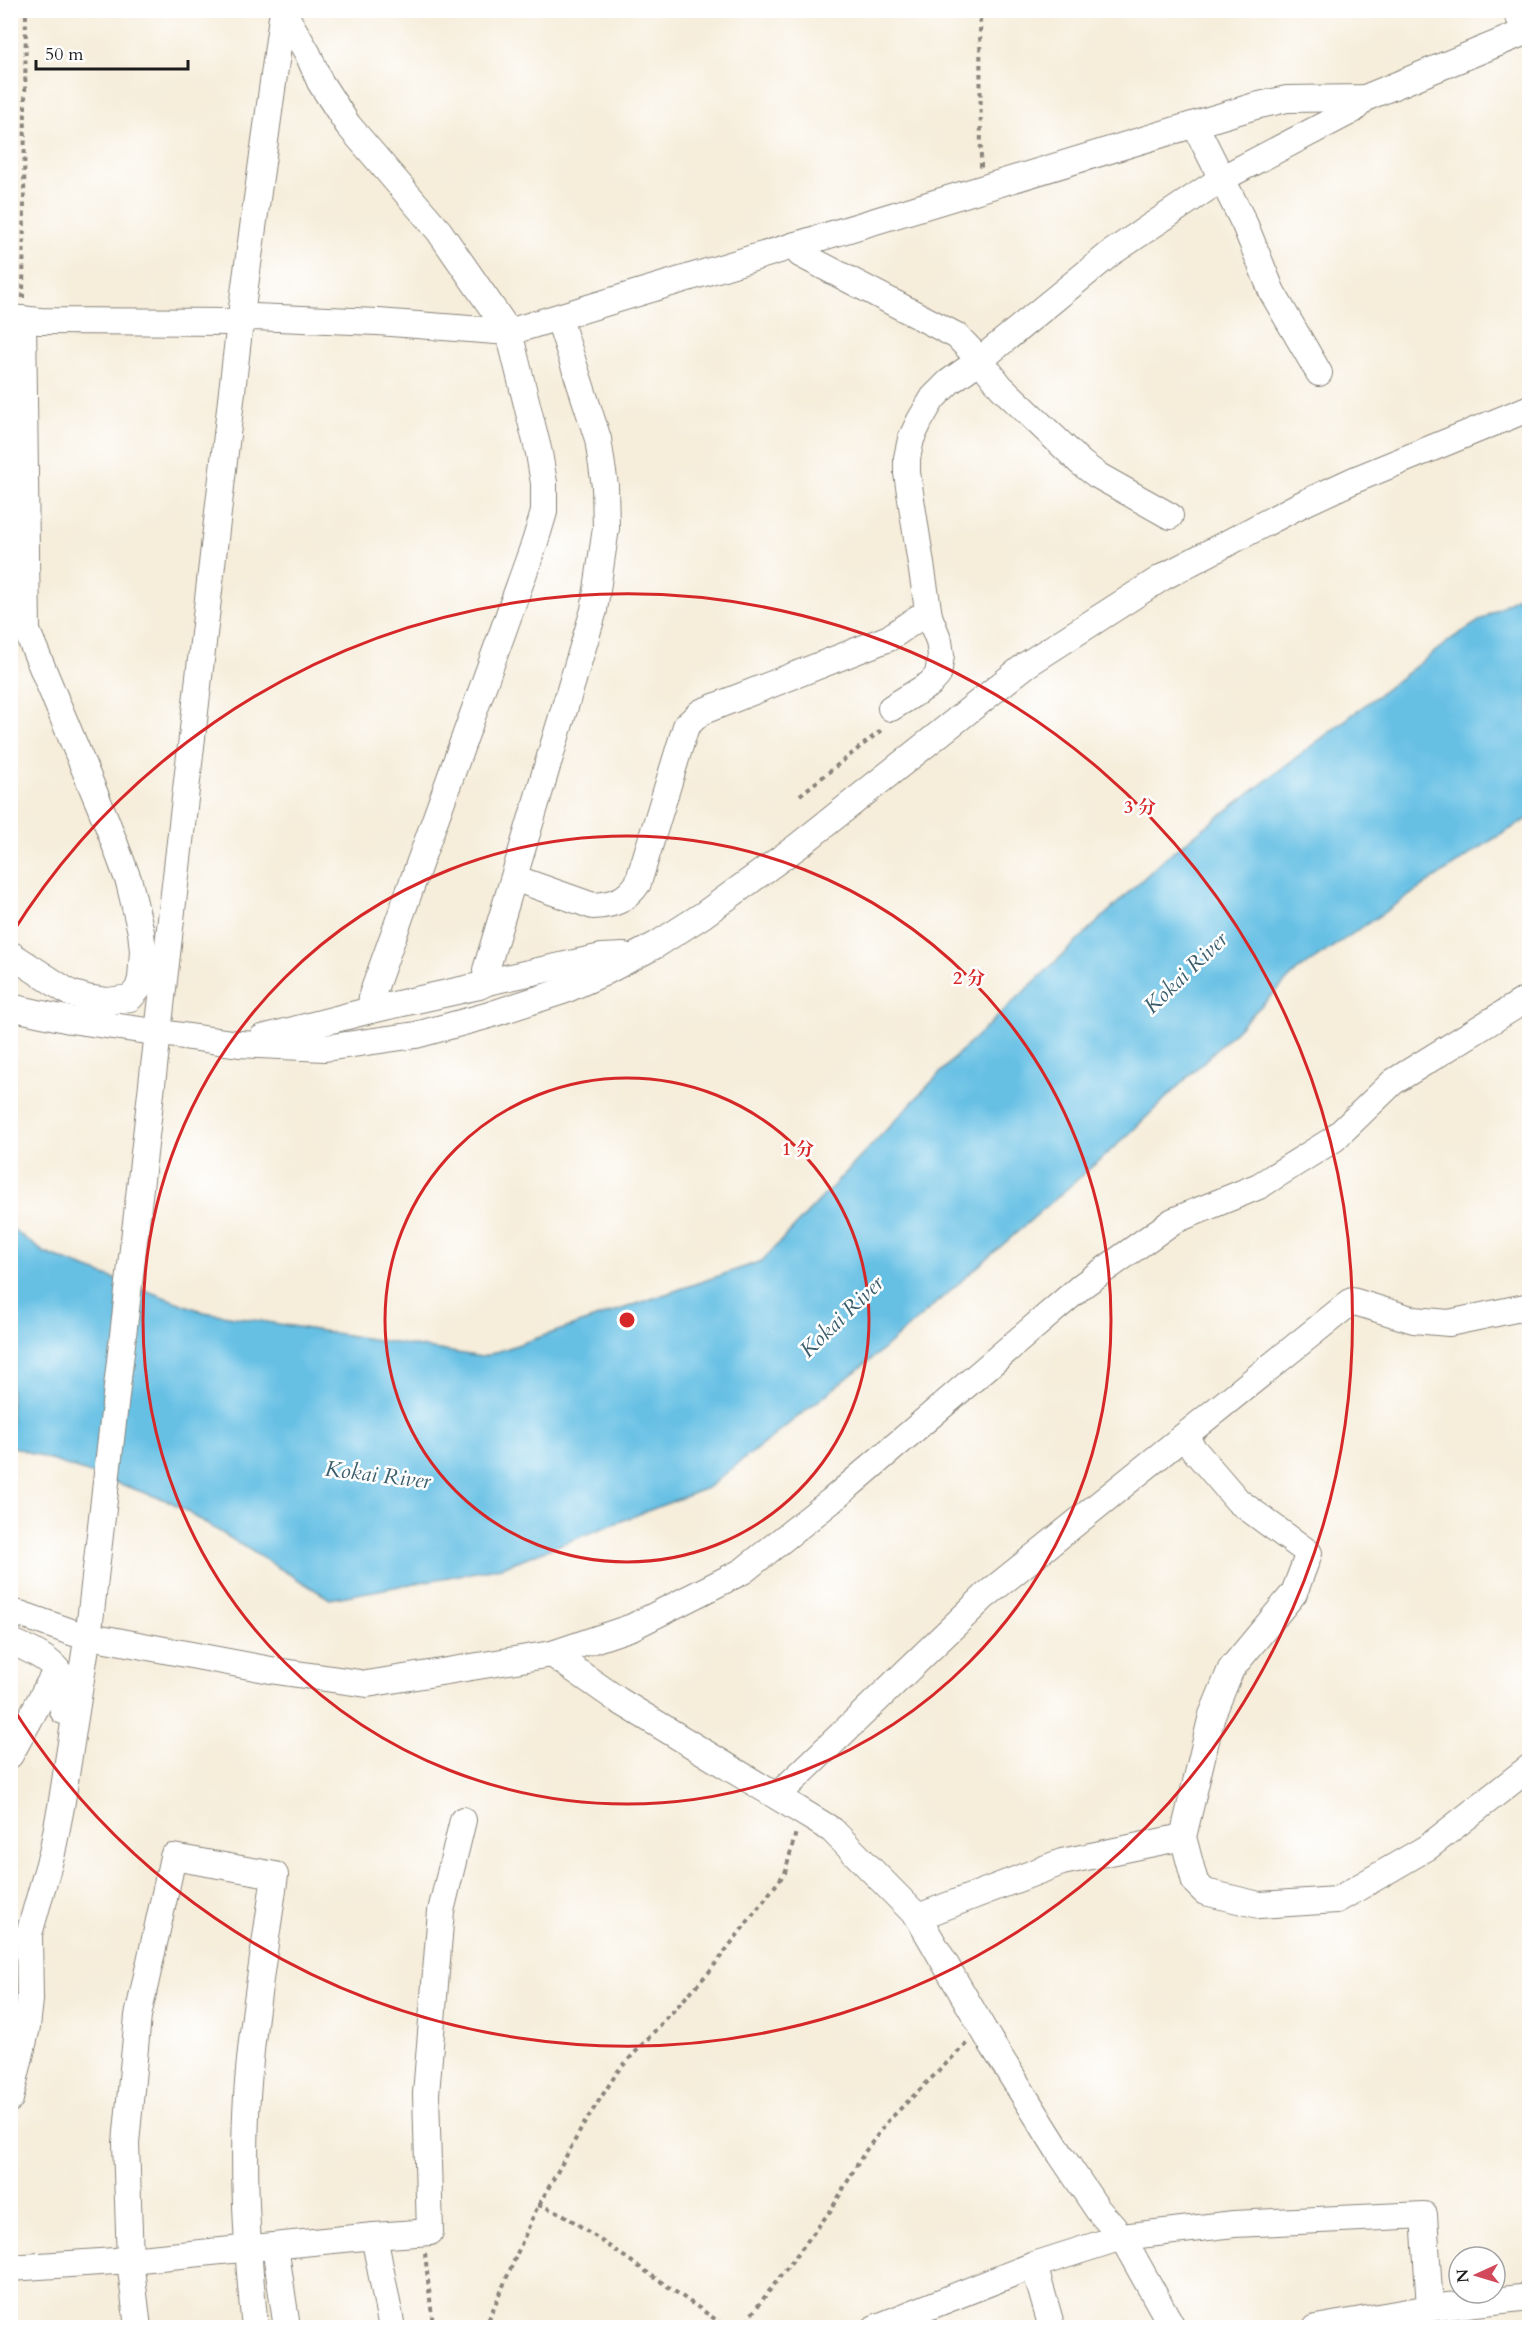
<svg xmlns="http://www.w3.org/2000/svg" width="1540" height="2338" font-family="Cardo,'Noto Serif JP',serif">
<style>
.water{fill:#66c0e4;stroke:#416e80;stroke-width:1.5}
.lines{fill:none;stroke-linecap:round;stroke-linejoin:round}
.minor-casing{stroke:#89847b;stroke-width:28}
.path{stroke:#89847b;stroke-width:4;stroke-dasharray:4.5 4.5;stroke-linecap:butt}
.minor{stroke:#fff;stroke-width:26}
.ring{fill:none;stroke:#d62828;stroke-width:3}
.labels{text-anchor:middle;stroke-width:5;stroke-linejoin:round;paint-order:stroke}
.water-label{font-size:22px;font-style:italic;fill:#3a5e6c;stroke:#fff}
.centre{fill:#d62828;stroke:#fff;stroke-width:3}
.ring-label{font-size:18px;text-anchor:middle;font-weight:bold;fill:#d62828;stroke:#fff;stroke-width:5;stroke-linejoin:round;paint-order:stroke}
</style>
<rect width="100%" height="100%" fill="#fff"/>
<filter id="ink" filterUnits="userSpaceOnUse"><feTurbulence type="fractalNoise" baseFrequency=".0167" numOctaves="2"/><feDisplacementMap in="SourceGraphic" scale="12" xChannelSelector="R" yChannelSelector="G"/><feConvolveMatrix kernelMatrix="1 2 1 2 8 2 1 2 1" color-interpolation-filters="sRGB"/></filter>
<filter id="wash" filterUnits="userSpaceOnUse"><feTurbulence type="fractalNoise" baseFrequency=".008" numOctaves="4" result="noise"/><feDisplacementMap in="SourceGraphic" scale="24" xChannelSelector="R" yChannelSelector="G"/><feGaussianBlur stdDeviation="1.35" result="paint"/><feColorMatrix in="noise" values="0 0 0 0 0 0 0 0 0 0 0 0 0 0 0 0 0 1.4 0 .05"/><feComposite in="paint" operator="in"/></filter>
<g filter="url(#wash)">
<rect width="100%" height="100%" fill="#f6edda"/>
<path class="water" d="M 1529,589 L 1529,818 L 1492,840 L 1297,971 L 1127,1136 L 879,1353 L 707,1488 L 502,1567 L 330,1599 L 171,1502 L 11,1446 L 11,1228 L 45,1253 L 204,1312 L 482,1357 L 762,1261 L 958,1054 L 1166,857 L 1454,637 Z"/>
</g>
<g filter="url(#ink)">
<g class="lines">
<defs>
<g id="minor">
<path d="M 1515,10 L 1527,31"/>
<path d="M 284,13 L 308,54 L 320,82 L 348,125 L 439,231 L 509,332 L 539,453 L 544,483 L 544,512 L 535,542 L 372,995 L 371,1010"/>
<path d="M 1195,125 L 1245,225 L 1272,292 L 1319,373"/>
<path d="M 795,245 L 800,254 L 957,336 L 980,360 L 1001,387 L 1081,463 L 1097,475 L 1170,516"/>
<path d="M 10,318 L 40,321 L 240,322 L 253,317 L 378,322 L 509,332 L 1255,106 L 1287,99 L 1365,98 L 1530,30"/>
<path d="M 891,708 L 930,684 L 938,675 L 941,655 L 939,641 L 929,616 L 907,473 L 907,458 L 911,439 L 920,420 L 933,398 L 949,382 L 980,360 L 1111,253 L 1221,179 L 1353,110 L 1365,98"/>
<path d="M 514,878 L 593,906 C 613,905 627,900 638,883 L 686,726 L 701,712 L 889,638 L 918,618 L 929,616"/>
<path d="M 10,954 L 70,993 L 87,998 L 108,1001 L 130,998 L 138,989 L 141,979 L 143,951 L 141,932 L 129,882 L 107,823 L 27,631 L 23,319"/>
<path d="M 487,982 L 486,970 L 594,610 L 606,528 L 605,486 L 598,439 L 559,319"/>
<path d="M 10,1007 L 70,1020 L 239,1044 L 325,1048 L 416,1035 L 486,1016 L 563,991 L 601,974 L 656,945 L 703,915 L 798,846 L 1026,665 L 1163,577 L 1298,506 L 1354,480 L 1530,408"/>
<path d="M 262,1038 L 371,1010 L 479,986 L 487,982 L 602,957 L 624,956"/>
<path d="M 1183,1437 L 1238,1501 L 1309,1553 L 1294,1593 L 1231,1669 L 1212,1715 L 1183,1837 L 1195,1882 L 1205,1892 L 1259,1905 L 1337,1900 L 1428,1847 L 1530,1767"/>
<path d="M 20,1614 L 74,1633 L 276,1671 L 367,1684 L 552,1654 L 632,1627 L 743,1571 L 831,1501 L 1083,1285 L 1173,1221 L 1259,1186 L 1334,1139 L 1393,1082 L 1530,997"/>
<path d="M 10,1641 C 28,1649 58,1661 64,1682 C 67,1691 64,1702 63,1711"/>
<path d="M 552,1654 L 618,1700 L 832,1830 L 918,1917 L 990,2041 L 1061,2155 L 1098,2210 L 1122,2237 L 1173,2328"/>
<path d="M 10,1755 L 56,1671"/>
<path d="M 777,1796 L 985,1596 L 1352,1301 L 1414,1320 L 1449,1323 L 1530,1306"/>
<path d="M 918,1917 L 1062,1862 L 1183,1837"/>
<path d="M 10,2099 L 27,2027 L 30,2000 L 29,1934 L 52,1853 L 61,1807 L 90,1621 L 240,322 L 283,10"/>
<path d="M 374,2236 L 430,2232 L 426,2094 L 441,1911 L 463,1820"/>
<path d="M 275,2246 L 287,2328"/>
<path d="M 1034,2265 L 1052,2328"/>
<path d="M 10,2268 L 130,2260 L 374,2236 L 392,2328"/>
<path d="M 138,2328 L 130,2260 L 126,2143 L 138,2016 L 173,1857 L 275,1875 C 265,1948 252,2022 247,2096 C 242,2173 247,2251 255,2328"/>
<path d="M 875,2328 L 1034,2265 L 1122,2237 L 1234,2224 L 1424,2215 L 1430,2308"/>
<path d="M 1316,2328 L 1430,2308 L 1530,2297"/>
</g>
</defs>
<use href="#minor" class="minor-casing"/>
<g class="path">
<path d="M 980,10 L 981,168"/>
<path d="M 23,298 L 26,10"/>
<path d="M 800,795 L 884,728"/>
<path d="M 538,2205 L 561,2213 L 728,2328"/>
<path d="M 425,2253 L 433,2326 L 443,2328"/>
<path d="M 485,2328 L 535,2212 L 584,2124 L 618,2071 L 709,1972 L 785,1873 L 796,1832"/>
<path d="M 741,2328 L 831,2210 L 864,2153 L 888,2121 L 967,2043"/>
</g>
<use href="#minor" class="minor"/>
</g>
</g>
<g class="ring">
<circle cx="627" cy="1320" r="242"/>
<circle cx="627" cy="1320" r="484"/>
<path d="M11 935A726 726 0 1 1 11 1705"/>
</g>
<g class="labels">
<g class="water-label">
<text transform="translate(1185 972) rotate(-44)" y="8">Kokai River</text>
<text transform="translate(841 1316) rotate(-44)" y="8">Kokai River</text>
<text transform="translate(378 1474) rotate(7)" y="8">Kokai River</text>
</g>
</g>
<circle cx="627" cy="1320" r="9" class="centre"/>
<g class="ring-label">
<text x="1140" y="813">3 分</text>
<text x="969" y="984">2 分</text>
<text x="798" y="1155">1 分</text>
</g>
<rect width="1540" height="2338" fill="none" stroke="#fff" stroke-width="36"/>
<g transform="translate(1477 2275) rotate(266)"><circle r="28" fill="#ffffff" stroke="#a4a4a4" stroke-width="1.5"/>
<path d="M0-4.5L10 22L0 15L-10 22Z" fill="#d1495b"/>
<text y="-9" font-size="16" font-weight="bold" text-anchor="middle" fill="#1c1c1c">N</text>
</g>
<path d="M36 60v9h152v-9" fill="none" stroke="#1c1c1c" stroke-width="3"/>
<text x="45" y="60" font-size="18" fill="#1c1c1c" stroke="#ffffff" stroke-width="4.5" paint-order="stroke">50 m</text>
</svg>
